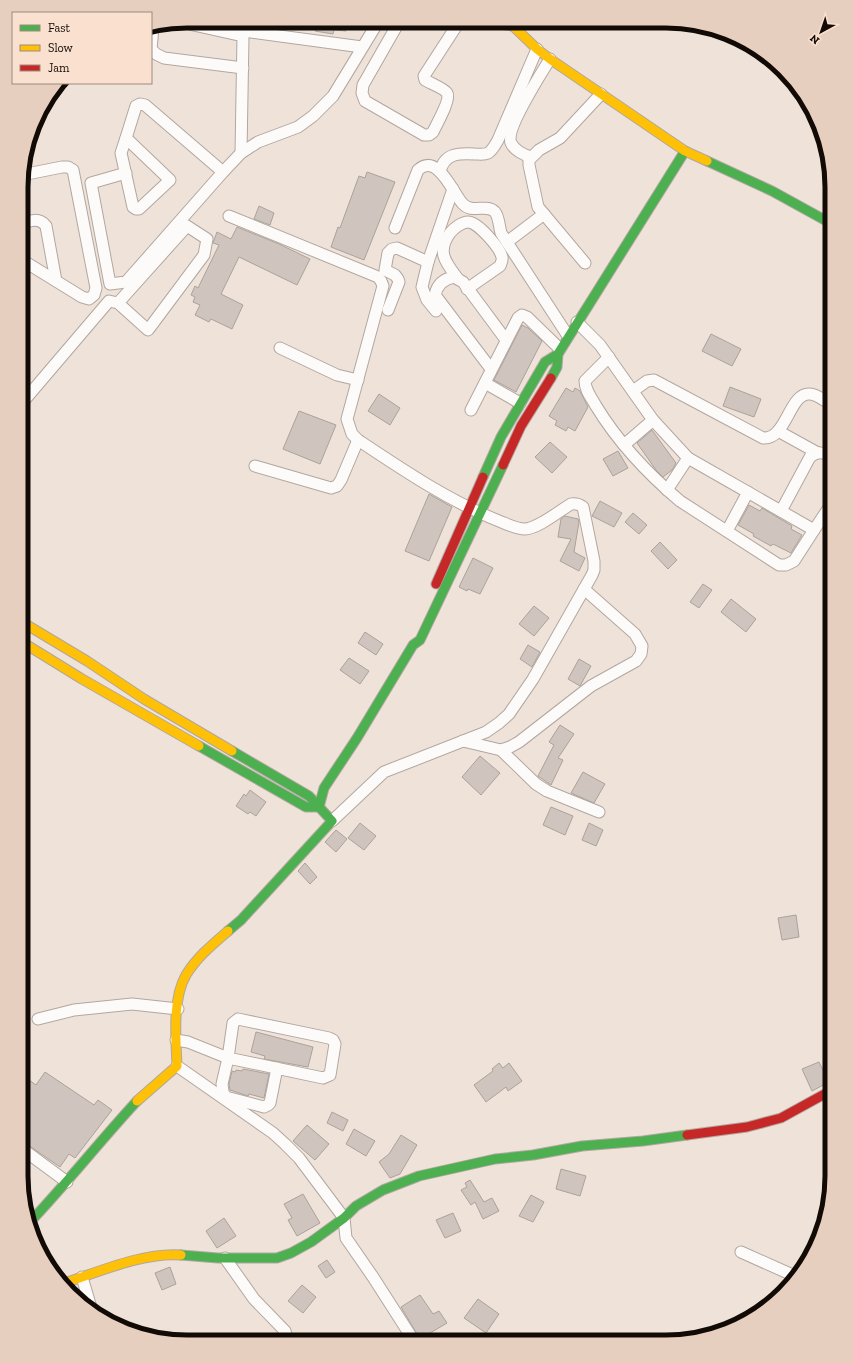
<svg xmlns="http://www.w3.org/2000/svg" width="853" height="1363" font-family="'Zilla Slab',serif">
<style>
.building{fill:#cfc5be;stroke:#aba29b}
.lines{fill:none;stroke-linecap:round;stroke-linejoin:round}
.street-casing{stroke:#b1a7a0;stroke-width:13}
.fast-casing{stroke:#b1a7a0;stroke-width:11}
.slow-casing{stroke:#b1a7a0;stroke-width:11}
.jam-casing{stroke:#b1a7a0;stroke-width:11}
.street{stroke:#fdfbf9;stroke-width:11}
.fast{stroke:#4caf50;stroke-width:9}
.slow{stroke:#ffc107;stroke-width:9}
.jam{stroke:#c62828;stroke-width:9}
.rim{fill:none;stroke:#120a05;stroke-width:5}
</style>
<rect width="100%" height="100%" fill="#efe2d9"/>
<g class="building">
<path d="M 312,21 L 347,21 L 346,31 L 334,30 L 333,34 L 315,31 L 315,28 L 312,27 Z"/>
<path d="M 367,172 L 395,182 L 364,260 L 331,247 L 338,227 L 340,228 L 359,176 L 365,178 Z"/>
<path d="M 259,206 L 274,213 L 270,225 L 254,219 Z"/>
<path d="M 237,227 L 279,244 L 310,259 L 297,285 L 239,257 L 221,294 L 243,305 L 232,329 L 211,319 L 209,322 L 195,315 L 200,305 L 193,302 L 195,297 L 191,295 L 195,286 L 198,288 L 219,245 L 213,243 L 217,232 L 231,239 Z"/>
<path d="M 522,325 L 528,328 L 542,341 L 516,392 L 494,380 Z"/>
<path d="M 711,334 L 741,349 L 732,366 L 702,351 Z"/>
<path d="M 730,387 L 761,399 L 754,417 L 723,406 Z"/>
<path d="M 566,388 L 573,392 L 575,388 L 580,391 L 588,407 L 575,431 L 568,427 L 566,431 L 555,425 L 557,421 L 549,416 Z"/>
<path d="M 379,394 L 400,408 L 390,425 L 368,411 Z"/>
<path d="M 299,411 L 336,425 L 320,464 L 283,449 Z"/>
<path d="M 652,430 L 676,463 L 672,470 L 663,477 L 656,470 L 637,443 Z"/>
<path d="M 550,442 L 567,457 L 552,473 L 535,457 Z"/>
<path d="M 618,451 L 628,468 L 613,476 L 603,459 Z"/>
<path d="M 429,494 L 452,507 L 429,561 L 405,551 Z"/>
<path d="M 600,501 L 622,513 L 614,527 L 592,516 Z"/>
<path d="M 749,505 L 760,511 L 762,508 L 792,526 L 791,529 L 802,535 L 791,553 L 773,544 L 771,546 L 753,536 L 754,534 L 738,525 Z"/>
<path d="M 633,513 L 647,525 L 639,534 L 625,522 Z"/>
<path d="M 565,516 L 578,519 L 579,522 L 574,552 L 585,558 L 579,571 L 560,561 L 571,539 L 558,537 L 561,519 Z"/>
<path d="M 660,542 L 677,560 L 668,569 L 651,551 Z"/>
<path d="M 473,558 L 493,568 L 480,594 L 468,589 L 467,591 L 459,587 Z"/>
<path d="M 703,584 L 712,590 L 699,608 L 690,602 Z"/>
<path d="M 731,599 L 756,619 L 746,632 L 721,612 Z"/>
<path d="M 534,606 L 549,618 L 534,636 L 519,624 Z"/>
<path d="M 365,632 L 383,644 L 376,655 L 358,643 Z"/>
<path d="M 528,645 L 540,652 L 532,667 L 520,659 Z"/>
<path d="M 349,658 L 369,671 L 360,684 L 340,670 Z"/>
<path d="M 579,659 L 591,666 L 580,686 L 568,679 Z"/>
<path d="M 560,725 L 574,734 L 558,758 L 563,760 L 551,785 L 538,776 L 554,745 L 549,742 Z"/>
<path d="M 480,756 L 500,773 L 481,795 L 462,777 Z"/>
<path d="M 583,772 L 605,784 L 594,803 L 571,793 Z"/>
<path d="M 250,790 L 266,802 L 256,816 L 250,812 L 248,814 L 236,806 L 244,794 L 246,796 Z"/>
<path d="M 551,807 L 573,816 L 565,835 L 543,825 Z"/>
<path d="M 360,823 L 376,836 L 364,850 L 348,838 Z"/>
<path d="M 589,823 L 603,830 L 596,846 L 582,840 Z"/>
<path d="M 336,830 L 347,839 L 336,852 L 325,842 Z"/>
<path d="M 305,863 L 317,877 L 310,884 L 298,871 Z"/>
<path d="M 796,915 L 799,937 L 782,940 L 778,918 Z"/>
<path d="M 256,1032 L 313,1047 L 308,1067 L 264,1059 L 265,1056 L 251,1052 Z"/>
<path d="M 819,1062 L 829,1082 L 812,1091 L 802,1069 Z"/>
<path d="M 499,1063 L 503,1068 L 509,1063 L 522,1081 L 508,1091 L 506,1087 L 486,1102 L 474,1085 L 493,1071 L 492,1069 Z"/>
<path d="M 243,1069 L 269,1074 L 264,1098 L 249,1094 L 248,1096 L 230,1090 L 229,1084 L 232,1071 L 235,1072 L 236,1070 L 242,1071 Z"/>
<path d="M 45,1072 L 94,1105 L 98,1100 L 112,1110 L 75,1158 L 69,1154 L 60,1167 L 21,1140 L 21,1092 L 29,1080 L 36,1085 Z"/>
<path d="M 332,1112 L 348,1120 L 343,1131 L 327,1123 Z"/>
<path d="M 307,1125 L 329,1144 L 315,1160 L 293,1141 Z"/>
<path d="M 354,1129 L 375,1141 L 366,1156 L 346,1144 Z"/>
<path d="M 401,1135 L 417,1145 L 400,1174 L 390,1178 L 379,1162 L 389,1154 Z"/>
<path d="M 561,1169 L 586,1176 L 580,1196 L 556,1189 Z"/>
<path d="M 470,1180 L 484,1202 L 492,1198 L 499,1211 L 483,1219 L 475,1202 L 471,1205 L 461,1190 L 467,1187 L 465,1183 Z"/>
<path d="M 303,1194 L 320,1223 L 297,1236 L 288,1220 L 292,1218 L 284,1204 Z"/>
<path d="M 531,1195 L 544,1202 L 533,1222 L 519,1216 Z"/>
<path d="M 453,1213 L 461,1231 L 445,1238 L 436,1220 Z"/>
<path d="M 224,1218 L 236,1236 L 217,1248 L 206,1231 Z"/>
<path d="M 327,1260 L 335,1272 L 326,1278 L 318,1266 Z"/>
<path d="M 170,1267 L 176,1284 L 162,1290 L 155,1273 Z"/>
<path d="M 302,1285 L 316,1297 L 303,1313 L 288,1301 Z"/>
<path d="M 420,1295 L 433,1314 L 439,1311 L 447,1323 L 420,1339 L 401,1307 Z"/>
<path d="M 478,1299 L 499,1314 L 486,1333 L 464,1318 Z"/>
</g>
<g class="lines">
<defs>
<g id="street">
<path d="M 214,21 L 243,31 L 362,47"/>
<path d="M 180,22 L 243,36 L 241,153"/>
<path d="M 399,22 L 363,85 L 362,93 L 365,101 L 424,135 L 429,135 L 433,132 C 436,125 451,100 447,93 C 445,89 430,83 425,80 L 424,76 L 459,22"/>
<path d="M 153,28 L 151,49 L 156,54 L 164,58 L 243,68"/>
<path d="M 126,138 L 170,180 L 139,209 L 136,209 L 133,207 L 121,153 Z"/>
<path d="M 126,138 L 136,106 L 140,104 L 145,105 L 223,172"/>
<path d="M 531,157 C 524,155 514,150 511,143 C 505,130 542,72 550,59"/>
<path d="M 440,172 C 444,153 459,153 475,154 C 479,154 484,155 488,153 C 493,150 495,145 498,140 L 537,49"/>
<path d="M 126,173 L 91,183 L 110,284 L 126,282 L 223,172 L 241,153 L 258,142 L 298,127 L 313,116 L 333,96 L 378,22"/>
<path d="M 229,216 L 378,277 L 381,281 L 383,286 L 347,419 L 352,434 L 358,440 C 403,470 449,501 499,521 C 507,524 516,529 525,529 C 539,528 559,511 571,504 C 576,503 579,504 583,507 L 594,561 L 594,570 L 592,575 L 533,679 L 509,714 L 499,723 L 486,732 L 384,772 L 332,821"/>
<path d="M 22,226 C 29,219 40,218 46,226 L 56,281"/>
<path d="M 395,228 L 418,170 C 438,152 453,194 463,204 C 472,214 487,203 495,212 C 499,217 499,226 501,233 L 568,336"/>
<path d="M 507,242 L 544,214"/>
<path d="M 22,260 L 82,297 L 89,299 L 94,295 L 96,288 L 73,170 L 68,167 L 62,167 L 22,175"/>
<path d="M 585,263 L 538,207 L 529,165 L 529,160 L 539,150 L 560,138 L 601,94"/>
<path d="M 458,279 C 446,263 436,252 450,233 C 454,228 462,222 468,222 C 478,222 500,248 502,257 C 503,260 501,263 500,266 L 467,289"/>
<path d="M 388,310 L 399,282 L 398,279 L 395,275 L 385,270 L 388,253 L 392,249 L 397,248 L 428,262"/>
<path d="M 436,311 L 427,300 L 422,287 L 428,262 L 453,189"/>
<path d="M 577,322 L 600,345 L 653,420 L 688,458 L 814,530 L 832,503"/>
<path d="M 280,348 L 337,375 L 358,380"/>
<path d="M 609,357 L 585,381 C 585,390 591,397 596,406 C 618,442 648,474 680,501 L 779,565 L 786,565 L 794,561 L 814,530"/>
<path d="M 491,369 L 435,295 C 437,285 443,279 454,277 L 463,282 L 506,340"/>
<path d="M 485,383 L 520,403"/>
<path d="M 633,391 L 647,381 L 654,380 L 763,438 C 787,440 789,392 810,394 C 817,394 826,402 832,405"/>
<path d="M 22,403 L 109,301 L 118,303 L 148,330 L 204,255 L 207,239 L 187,226 L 118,303"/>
<path d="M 471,410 L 518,318 L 522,315 L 527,317 L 560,349"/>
<path d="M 778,431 L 816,452"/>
<path d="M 624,445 L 653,420"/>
<path d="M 255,466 L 331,488 L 337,486 L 341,480 L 358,440"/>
<path d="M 667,490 L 688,458"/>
<path d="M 781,511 L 810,457 C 818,451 823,452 832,457"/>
<path d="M 727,531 L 748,492"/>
<path d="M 463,741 L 501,750 L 510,747 L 519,742 L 591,686 L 636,661 L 641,654 L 642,646 L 635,634 L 584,589"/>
<path d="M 501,750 L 536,784 L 547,791 L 599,812"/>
<path d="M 38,1019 L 74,1010 L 132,1004 L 178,1009"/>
<path d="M 176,1040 L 188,1042 L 228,1058 L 323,1078 L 330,1075 L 335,1044 L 333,1040 L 329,1038 L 238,1019 L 233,1023 L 228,1058 L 222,1084 L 223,1092 L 226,1097 L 264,1107 L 268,1105 L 270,1103 L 277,1068"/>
<path d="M 177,1066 L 273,1133 L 285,1144 L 299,1158 L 344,1218 L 346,1238 L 373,1277 L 414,1341"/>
<path d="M 21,1148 L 67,1182"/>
<path d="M 741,1252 L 797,1277"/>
<path d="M 225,1258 L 254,1299 L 285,1331 L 287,1338 L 287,1341"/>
<path d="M 82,1277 L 92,1311"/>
</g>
<g id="fast">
<path d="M 498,22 L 501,24 L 513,26"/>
<path d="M 707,161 L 772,191 L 832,224"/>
<path d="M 551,378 L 557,367 L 558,354 L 685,151"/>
<path d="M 483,477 L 501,437 L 545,362 L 558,354"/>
<path d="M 199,746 L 306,807 L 319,807"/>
<path d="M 319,807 L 324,788 L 357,738 L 413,645 L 420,640 L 503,465"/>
<path d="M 228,931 L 241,920 L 332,821 L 309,796 L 232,751"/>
<path d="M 30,1222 C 67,1183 100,1141 137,1101"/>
<path d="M 181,1255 L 218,1258 L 277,1258 L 291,1253 L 311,1242 L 344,1218 L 356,1206 L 383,1190 L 419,1176 L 495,1159 L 533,1155 L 582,1146 L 643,1141 L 687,1135"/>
</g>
<g id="slow">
<path d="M 512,22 L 513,26 L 537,49 L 550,59 L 685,151 L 707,161"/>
<path d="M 22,622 L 87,661 L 144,699 L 232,751"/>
<path d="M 22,642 L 82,679 L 199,746"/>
<path d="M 137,1101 L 177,1066 C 176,1039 172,999 186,975 C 197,957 213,944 228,931"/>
<path d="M 62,1284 C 98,1272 144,1252 181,1255"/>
</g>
<g id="jam">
<path d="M 503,465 L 521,426 L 551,378"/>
<path d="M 436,584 L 483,477"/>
<path d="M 687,1135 L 747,1127 L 781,1118 L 832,1090"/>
</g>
</defs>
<use href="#street" class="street-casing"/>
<use href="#fast" class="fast-casing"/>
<use href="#slow" class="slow-casing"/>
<use href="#jam" class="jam-casing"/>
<use href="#street" class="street"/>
<use href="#fast" class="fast"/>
<use href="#slow" class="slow"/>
<use href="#jam" class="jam"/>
</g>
<path d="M0 0H853V1363H0ZM187 28H666A159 159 0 0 1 825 187V1176A159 159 0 0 1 666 1335H187A159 159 0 0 1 28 1176V187A159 159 0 0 1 187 28Z" fill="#e7cfbf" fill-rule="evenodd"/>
<path class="rim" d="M187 28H666A159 159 0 0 1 825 187V1176A159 159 0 0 1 666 1335H187A159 159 0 0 1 28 1176V187A159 159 0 0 1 187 28Z"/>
<rect x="12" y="12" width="140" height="72" fill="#f9e0cf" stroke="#9d8a7e"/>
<rect x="20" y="25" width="20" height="6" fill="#4caf50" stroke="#9d8a7e"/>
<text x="48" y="32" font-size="12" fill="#120a05">Fast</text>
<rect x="20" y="45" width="20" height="6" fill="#ffc107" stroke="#9d8a7e"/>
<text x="48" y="52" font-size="12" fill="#120a05">Slow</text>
<rect x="20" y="65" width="20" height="6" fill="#c62828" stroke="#9d8a7e"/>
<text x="48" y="72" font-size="12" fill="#120a05">Jam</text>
<g transform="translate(821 32) rotate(220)" stroke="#f9e0cf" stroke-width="3" paint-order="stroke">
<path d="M0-3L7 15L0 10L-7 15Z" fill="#120a05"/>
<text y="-6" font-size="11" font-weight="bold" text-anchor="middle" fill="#120a05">N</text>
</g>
</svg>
